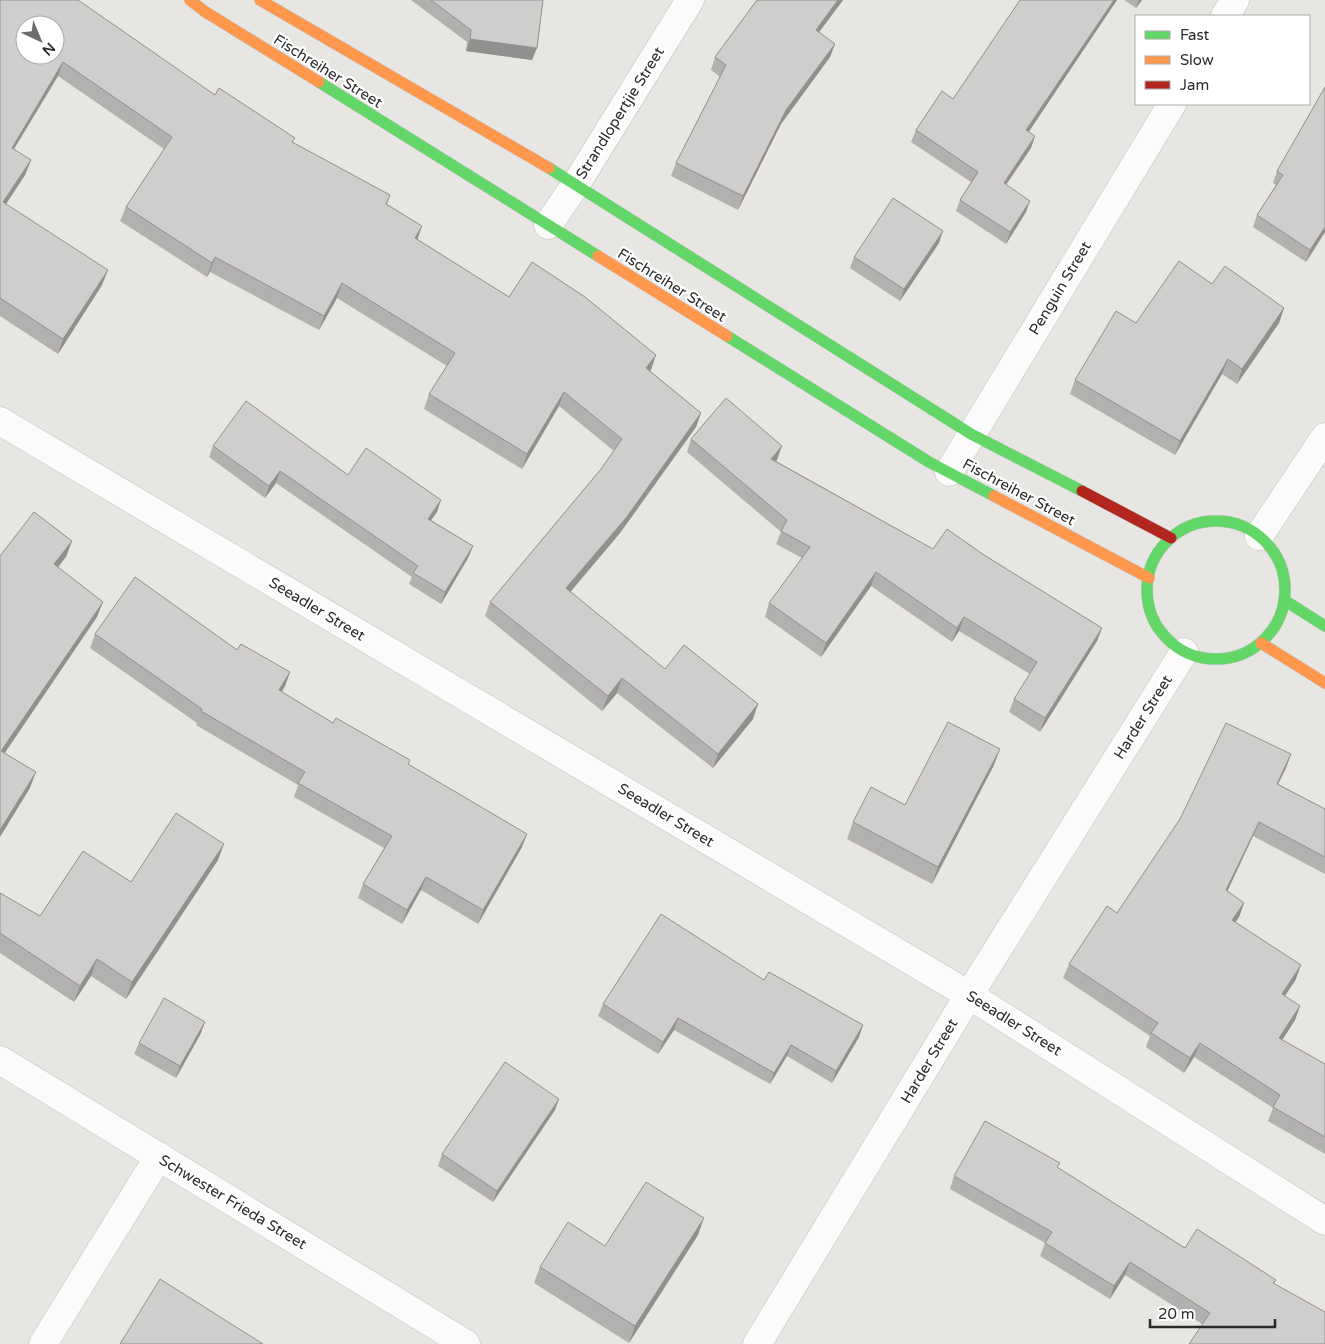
<svg xmlns="http://www.w3.org/2000/svg" width="1325" height="1344" font-family="'Varela Round',sans-serif">
<style>
.lines{fill:none;stroke-linecap:round;stroke-linejoin:round}
.street-casing{stroke:#c2c2c2;stroke-width:29}
.fast-casing{stroke:#c2c2c2;stroke-width:12}
.slow-casing{stroke:#c2c2c2;stroke-width:12}
.jam-casing{stroke:#c2c2c2;stroke-width:12}
.street{stroke:#fcfbfb;stroke-width:28}
.fast{stroke:#63d668;stroke-width:11}
.slow{stroke:#ff974d;stroke-width:11}
.jam{stroke:#b3261e;stroke-width:11}
.wall{fill:#b3b1af}
.shaded-wall{fill:#92908f}
.building{fill:#d0cecc;stroke:#92908f;fill-rule:evenodd}
.labels{text-anchor:middle;stroke-width:4.5;stroke-linejoin:round;paint-order:stroke}
.street-label{font-size:15px;fill:#2b2b2b;stroke:#fff}
</style>
<rect width="100%" height="100%" fill="#e8e6e3"/>
<g class="lines">
<defs>
<g id="street">
<path d="M 1225,16 L 1235,0"/>
<path d="M 548,225 L 576,184 L 690,0"/>
<path d="M 0,421 L 969,995 L 1325,1221"/>
<path d="M 949,472 L 1172,104"/>
<path d="M 1259,536 L 1325,437"/>
<path d="M 0,1060 L 466,1344"/>
<path d="M 43,1344 L 159,1156"/>
<path d="M 757,1344 L 969,995 L 1184,652"/>
</g>
<g id="fast">
<path d="M 319,82 L 598,256"/>
<path d="M 549,168 L 971,434 L 1082,491"/>
<path d="M 727,336 L 929,462 L 994,496"/>
<circle cx="1216" cy="590" r="69"/>
<path d="M 1284,600 L 1325,626"/>
</g>
<g id="slow">
<path d="M 190,0 L 204,11 L 319,82"/>
<path d="M 260,0 L 549,168"/>
<path d="M 598,256 L 727,336"/>
<path d="M 994,496 L 1149,578"/>
<path d="M 1261,643 L 1325,683"/>
</g>
<path id="jam" d="M 1082,491 L 1171,538"/>
</defs>
<use href="#street" class="street-casing"/>
<use href="#fast" class="fast-casing"/>
<use href="#slow" class="slow-casing"/>
<use href="#jam" class="jam-casing"/>
<use href="#street" class="street"/>
<use href="#fast" class="fast"/>
<use href="#slow" class="slow"/>
<use href="#jam" class="jam"/>
</g>
<g class="wall">
<path d="M 0,0 L 215,95 L 293,143 L 390,195 L 387,204 L 422,226 L 417,239 L 509,297 L 651,370 L 650,371 L 701,413 L 696,427 L 620,533 L 570,592 L 665,669 L 753,719 L 713,768 L 617,693 L 602,711 L 485,616 L 490,602 L 601,469 L 614,451 L 559,406 L 522,469 L 424,409 L 429,394 L 447,366 L 337,298 L 319,330 L 210,272 L 207,277 L 120,221 L 126,207 L 164,149 L 58,76 L 14,149 L 31,160 L 25,175 L 6,204 L 102,285 L 58,354 L 0,316 Z"/>
<path d="M 411,0 L 543,0 L 532,60 L 466,51 L 467,42 Z"/>
<path d="M 757,0 L 843,0 L 819,32 L 835,44 L 830,57 L 781,124 L 738,210 L 671,176 L 676,163 L 720,77 L 711,70 L 715,57 Z"/>
<path d="M 1020,0 L 1117,0 L 1028,132 L 1035,136 L 1031,148 L 1006,185 L 1026,212 L 1006,244 L 956,211 L 960,200 L 971,182 L 911,142 L 916,130 L 953,99 Z"/>
<path d="M 1124,0 L 1142,0 L 1136,8 Z"/>
<path d="M 1325,87 L 1325,232 L 1306,262 L 1253,227 L 1257,215 L 1276,185 L 1273,183 L 1277,171 Z"/>
<path d="M 939,243 L 900,301 L 850,268 L 854,257 Z"/>
<path d="M 1212,284 L 1284,308 L 1279,323 L 1237,384 L 1222,374 L 1175,455 L 1070,394 L 1075,380 L 1136,323 Z"/>
<path d="M 691,439 L 777,460 L 776,461 L 933,549 L 984,555 L 1102,628 L 1097,641 L 1040,732 L 1009,712 L 1014,699 L 1030,674 L 959,631 L 952,642 L 871,586 L 821,657 L 765,617 L 769,603 L 802,558 L 776,544 L 781,532 L 687,452 Z"/>
<path d="M 213,446 L 348,475 L 437,512 L 431,520 L 473,546 L 468,558 L 441,604 L 409,584 L 412,577 L 276,483 L 265,498 L 209,457 Z"/>
<path d="M 95,634 L 237,650 L 290,672 L 285,686 L 282,692 L 333,723 L 408,764 L 522,847 L 478,924 L 421,890 L 402,924 L 358,898 L 363,884 L 384,848 L 294,797 L 298,785 L 196,725 L 197,723 L 90,648 Z"/>
<path d="M 1291,754 L 1286,768 L 1278,784 L 1325,809 L 1325,874 L 1253,836 L 1227,891 L 1244,903 L 1239,917 L 1235,922 L 1296,979 L 1285,996 L 1300,1006 L 1295,1020 L 1282,1040 L 1325,1064 L 1325,1154 L 1268,1121 L 1273,1108 L 1194,1057 L 1184,1073 L 1146,1047 L 1150,1036 L 1063,978 L 1069,964 L 1117,913 Z"/>
<path d="M 994,765 L 932,884 L 847,839 L 853,822 L 905,805 Z"/>
<path d="M 218,860 L 126,999 L 91,976 L 74,1002 L 0,953 L 0,893 L 40,916 L 131,882 Z"/>
<path d="M 764,980 L 859,1037 L 832,1083 L 787,1056 L 770,1084 L 674,1030 L 658,1054 L 598,1016 L 603,1004 Z"/>
<path d="M 201,1033 L 176,1078 L 134,1054 L 139,1043 Z"/>
<path d="M 555,1110 L 493,1202 L 438,1166 L 442,1154 Z"/>
<path d="M 1058,1168 L 1185,1248 L 1276,1280 L 1274,1284 L 1202,1324 L 1125,1275 L 1110,1299 L 1040,1256 L 1045,1243 L 950,1189 L 954,1176 Z"/>
<path d="M 698,1235 L 629,1343 L 534,1283 L 540,1267 L 605,1246 Z"/>
</g>
<g class="shaded-wall">
<path d="M 838,0 L 843,0 L 811,43 L 816,30 Z"/>
<path d="M 1114,0 L 1117,0 L 1022,142 L 1026,130 Z"/>
<path d="M 1139,0 L 1142,0 L 1136,8 Z"/>
<path d="M 470,39 L 537,48 L 532,60 L 466,51 Z"/>
<path d="M 835,44 L 830,57 L 781,124 L 738,210 L 743,196 L 786,110 Z"/>
<path d="M 63,62 L 58,76 L 6,162 L 12,148 Z"/>
<path d="M 1035,136 L 1031,148 L 999,195 L 1004,183 Z"/>
<path d="M 31,160 L 25,175 L 0,213 L 3,202 Z"/>
<path d="M 1030,201 L 1026,212 L 1006,244 L 1010,232 Z"/>
<path d="M 422,226 L 417,241 L 415,238 Z"/>
<path d="M 1325,227 L 1325,232 L 1306,262 L 1310,250 Z"/>
<path d="M 943,231 L 939,243 L 900,301 L 904,289 Z"/>
<path d="M 215,257 L 210,272 L 207,277 L 212,263 Z"/>
<path d="M 108,270 L 102,285 L 58,354 L 63,339 Z"/>
<path d="M 342,283 L 337,298 L 319,330 L 324,316 Z"/>
<path d="M 1284,308 L 1279,323 L 1237,384 L 1242,369 Z"/>
<path d="M 656,355 L 651,370 L 641,382 L 646,368 Z"/>
<path d="M 1228,359 L 1222,374 L 1175,455 L 1180,441 Z"/>
<path d="M 564,392 L 559,406 L 522,469 L 527,454 Z"/>
<path d="M 701,413 L 696,427 L 620,533 L 561,603 L 566,588 Z"/>
<path d="M 782,446 L 777,460 L 766,472 L 771,459 Z"/>
<path d="M 280,471 L 276,483 L 265,498 L 269,486 Z"/>
<path d="M 441,500 L 437,512 L 424,530 L 428,519 Z"/>
<path d="M 72,541 L 66,557 L 48,580 L 54,564 Z"/>
<path d="M 473,546 L 468,558 L 441,604 L 445,592 Z"/>
<path d="M 876,572 L 871,586 L 821,657 L 826,643 Z"/>
<path d="M 103,602 L 97,617 L 0,760 L 1,751 Z"/>
<path d="M 964,617 L 959,631 L 952,642 L 957,628 Z"/>
<path d="M 1102,628 L 1097,641 L 1040,732 L 1045,718 Z"/>
<path d="M 290,672 L 285,686 L 274,704 L 279,690 Z"/>
<path d="M 622,678 L 617,693 L 602,711 L 608,696 Z"/>
<path d="M 758,704 L 753,719 L 713,768 L 718,754 Z"/>
<path d="M 1000,749 L 994,765 L 932,884 L 938,867 Z"/>
<path d="M 1291,754 L 1286,768 L 1271,798 L 1277,784 Z"/>
<path d="M 36,772 L 30,788 L 0,837 L 0,830 Z"/>
<path d="M 1259,822 L 1253,836 L 1221,905 L 1226,890 Z"/>
<path d="M 527,834 L 522,847 L 478,924 L 483,910 Z"/>
<path d="M 224,844 L 218,860 L 126,999 L 132,982 Z"/>
<path d="M 426,877 L 421,890 L 402,924 L 407,910 Z"/>
<path d="M 1244,903 L 1239,917 L 1227,935 L 1232,920 Z"/>
<path d="M 97,959 L 91,976 L 74,1002 L 80,986 Z"/>
<path d="M 1301,965 L 1296,979 L 1277,1008 L 1282,994 Z"/>
<path d="M 1300,1006 L 1295,1020 L 1274,1053 L 1279,1038 Z"/>
<path d="M 678,1018 L 674,1030 L 658,1054 L 663,1042 Z"/>
<path d="M 205,1022 L 201,1033 L 176,1078 L 180,1066 Z"/>
<path d="M 863,1025 L 859,1037 L 832,1083 L 836,1071 Z"/>
<path d="M 1200,1043 L 1194,1057 L 1184,1073 L 1190,1058 Z"/>
<path d="M 791,1045 L 787,1056 L 770,1084 L 774,1073 Z"/>
<path d="M 559,1099 L 555,1110 L 493,1202 L 497,1191 Z"/>
<path d="M 704,1218 L 698,1235 L 629,1343 L 635,1326 Z"/>
<path d="M 1130,1262 L 1125,1275 L 1110,1299 L 1114,1286 Z"/>
</g>
<g class="building">
<path d="M 0,0 L 78,0 L 215,95 L 219,88 L 295,138 L 292,142 L 390,195 L 386,204 L 422,226 L 415,238 L 509,297 L 532,262 L 585,297 L 656,355 L 646,368 L 701,413 L 626,518 L 566,588 L 665,669 L 684,645 L 758,704 L 718,754 L 622,678 L 608,696 L 490,602 L 601,469 L 622,439 L 564,392 L 527,454 L 429,394 L 455,353 L 342,283 L 324,316 L 215,257 L 212,263 L 126,207 L 172,137 L 63,62 L 12,148 L 31,160 L 3,202 L 108,270 L 63,339 L 0,298 ZM 25,25 L 55,25 L 55,55 L 25,55 Z"/>
<path d="M 431,0 L 543,0 L 537,48 L 470,39 L 471,30 Z"/>
<path d="M 757,0 L 838,0 L 816,30 L 835,44 L 786,110 L 743,196 L 676,163 L 726,65 L 715,57 Z"/>
<path d="M 1020,0 L 1114,0 L 1026,130 L 1035,136 L 1004,183 L 1030,201 L 1010,232 L 960,200 L 978,172 L 916,130 L 942,91 L 953,99 Z"/>
<path d="M 1325,87 L 1325,227 L 1310,250 L 1257,215 L 1283,175 L 1277,171 Z"/>
<path d="M 893,198 L 943,231 L 904,289 L 854,257 Z"/>
<path d="M 1179,261 L 1212,284 L 1225,266 L 1284,308 L 1242,369 L 1228,359 L 1180,441 L 1075,380 L 1116,311 L 1136,323 Z"/>
<path d="M 726,398 L 782,446 L 771,459 L 933,549 L 947,529 L 984,555 L 1102,628 L 1045,718 L 1014,699 L 1037,662 L 964,617 L 957,628 L 876,572 L 826,643 L 769,603 L 810,547 L 781,531 L 787,520 L 691,439 Z"/>
<path d="M 246,401 L 348,475 L 366,448 L 441,500 L 428,519 L 473,546 L 445,592 L 413,573 L 418,566 L 280,471 L 269,486 L 213,446 Z"/>
<path d="M 34,512 L 72,541 L 54,564 L 103,602 L 1,751 L 36,772 L 0,830 L 0,556 Z"/>
<path d="M 135,577 L 237,650 L 241,644 L 290,672 L 279,690 L 333,723 L 336,718 L 410,760 L 408,764 L 527,834 L 483,910 L 426,877 L 407,910 L 363,884 L 392,836 L 298,783 L 305,772 L 201,711 L 202,709 L 95,634 Z"/>
<path d="M 948,722 L 1000,749 L 938,867 L 853,822 L 871,787 L 905,805 Z"/>
<path d="M 1226,723 L 1291,754 L 1277,784 L 1325,809 L 1325,857 L 1259,822 L 1226,890 L 1244,903 L 1232,920 L 1301,965 L 1282,994 L 1300,1006 L 1279,1038 L 1325,1064 L 1325,1137 L 1273,1107 L 1280,1095 L 1200,1043 L 1190,1058 L 1151,1033 L 1158,1023 L 1069,964 L 1107,906 L 1117,913 L 1180,819 Z"/>
<path d="M 176,813 L 224,844 L 132,982 L 97,959 L 80,986 L 0,933 L 0,893 L 40,916 L 83,851 L 131,882 Z"/>
<path d="M 661,914 L 764,980 L 769,972 L 863,1025 L 836,1071 L 791,1045 L 774,1073 L 678,1018 L 663,1042 L 603,1004 Z"/>
<path d="M 164,998 L 205,1022 L 180,1066 L 139,1043 Z"/>
<path d="M 505,1062 L 559,1099 L 497,1191 L 442,1154 Z"/>
<path d="M 985,1121 L 1060,1163 L 1057,1167 L 1185,1248 L 1197,1229 L 1276,1280 L 1273,1283 L 1325,1312 L 1325,1344 L 1189,1344 L 1210,1313 L 1130,1262 L 1114,1286 L 1045,1243 L 1052,1232 L 954,1176 Z"/>
<path d="M 646,1182 L 704,1218 L 635,1326 L 540,1267 L 568,1222 L 605,1246 Z"/>
<path d="M 160,1279 L 263,1344 L 120,1344 Z"/>
</g>
<g class="labels">
<g class="street-label">
<text transform="translate(328 71) rotate(32)" y="5">Fischreiher Street</text>
<text transform="translate(620 113) rotate(-58)" y="5">Strandlopertjie Street</text>
<text transform="translate(672 285) rotate(32)" y="5">Fischreiher Street</text>
<text transform="translate(1060 288) rotate(-59)" y="5">Penguin Street</text>
<text transform="translate(1019 492) rotate(28)" y="5">Fischreiher Street</text>
<text transform="translate(317 609) rotate(31)" y="5">Seeadler Street</text>
<text transform="translate(1143 717) rotate(-58)" y="5">Harder Street</text>
<text transform="translate(666 815) rotate(31)" y="5">Seeadler Street</text>
<text transform="translate(1014 1023) rotate(32)" y="5">Seeadler Street</text>
<text transform="translate(929 1061) rotate(-59)" y="5">Harder Street</text>
<text transform="translate(233 1202) rotate(31)" y="5">Schwester Frieda Street</text>
</g>
</g>
<rect x="1135" y="15" width="175" height="90" fill="#ffffff" stroke="#aaaaaa"/>
<rect x="1145" y="31" width="25" height="8" fill="#63d668" stroke="#aaaaaa"/>
<text x="1180" y="40" font-size="15" fill="#2b2b2b">Fast</text>
<rect x="1145" y="56" width="25" height="8" fill="#ff974d" stroke="#aaaaaa"/>
<text x="1180" y="65" font-size="15" fill="#2b2b2b">Slow</text>
<rect x="1145" y="81" width="25" height="8" fill="#b3261e" stroke="#aaaaaa"/>
<text x="1180" y="90" font-size="15" fill="#2b2b2b">Jam</text>
<g transform="translate(40 40) rotate(136)"><circle r="24" fill="#ffffff" stroke="#aaaaaa"/>
<path d="M0-4L9 19L0 12L-9 19Z" fill="#6d6c6b"/>
<text y="-8" font-size="14" font-weight="bold" text-anchor="middle" fill="#2b2b2b">N</text>
</g>
<path d="M1150 1319v8h125v-8" fill="none" stroke="#2b2b2b" stroke-width="2.5"/>
<text x="1158" y="1319" font-size="15" fill="#2b2b2b" stroke="#ffffff" stroke-width="4" paint-order="stroke">20 m</text>
</svg>
